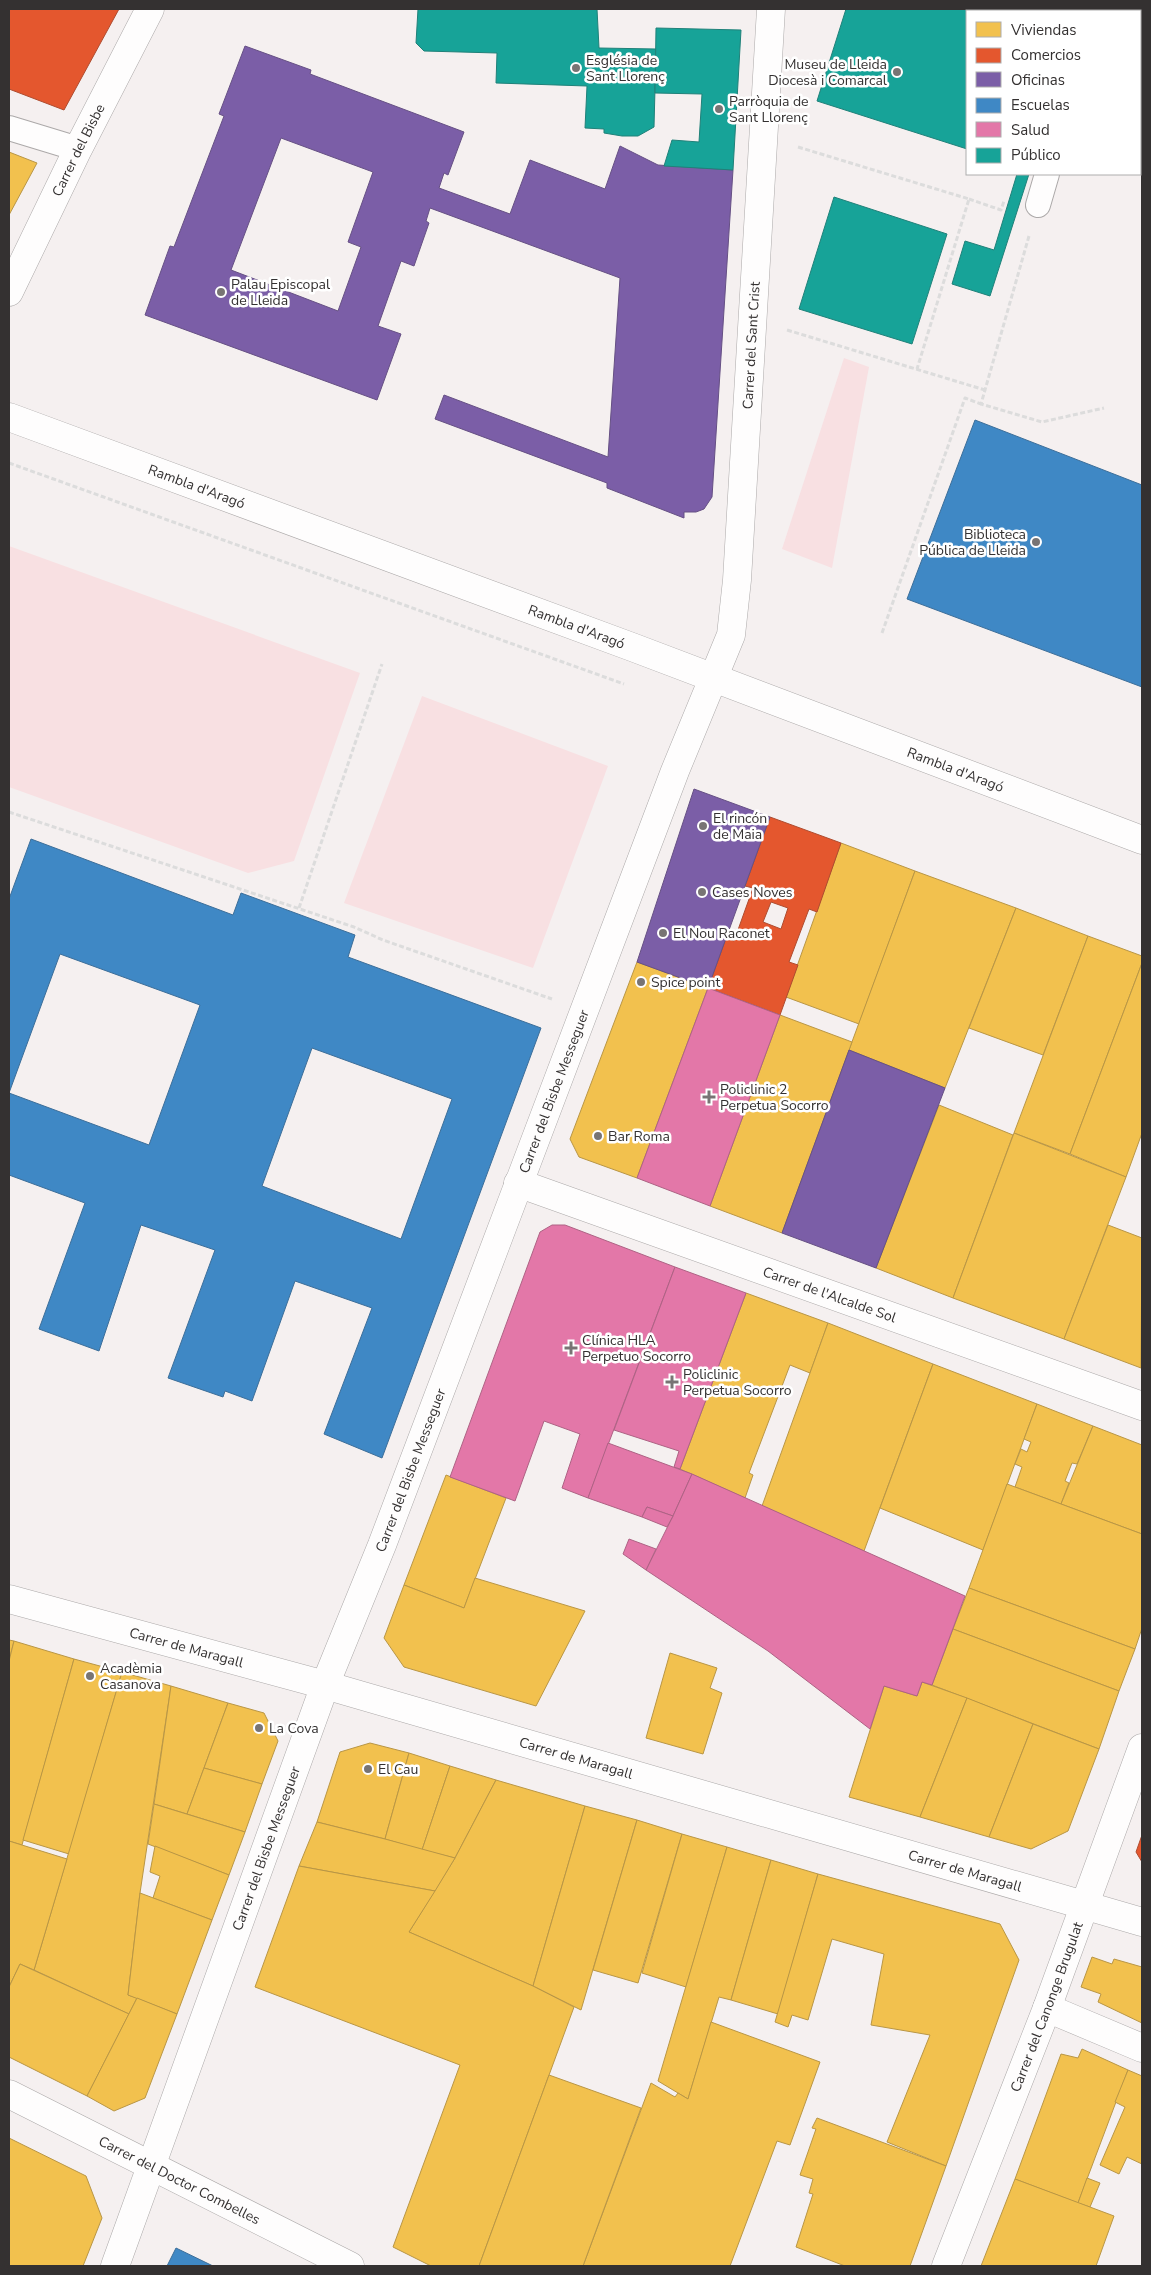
<svg xmlns="http://www.w3.org/2000/svg" width="1151" height="2275" font-family="'Nunito Sans',sans-serif">
<style>
.green{fill:#f8e0e2}
.homes{fill:#f2c14e;stroke:#b99645}
.shops{fill:#e4572e;stroke:#af4c2f;fill-rule:evenodd}
.offices{fill:#7b5ea7;stroke:#665084;fill-rule:evenodd}
.schools{fill:#3f88c5;stroke:#3c6e99;fill-rule:evenodd}
.health{fill:#e377a8;stroke:#ae6284}
.public{fill:#17a398;stroke:#208179}
.lines{fill:none;stroke-linecap:round;stroke-linejoin:round}
.lane-casing{stroke:#aca9a9;stroke-width:26}
.street-casing{stroke:#aca9a9;stroke-width:29}
.secondary-casing{stroke:#aca9a9;stroke-width:29}
.path{stroke:#dcdcdc;stroke-width:3;stroke-dasharray:5 2.5;stroke-linecap:butt}
.lane{stroke:#fefdfd;stroke-width:24}
.street{stroke:#fefdfd;stroke-width:28}
.secondary{stroke:#fefdfd;stroke-width:28}
.poi-dot{fill:#787474;stroke:#fff;stroke-width:2}
.labels{text-anchor:middle;stroke-width:5;stroke-linejoin:round;paint-order:stroke}
.poi-label{font-size:14px;fill:#343131;stroke:#fff;text-anchor:start}
.street-label{font-size:14px;fill:#343131;stroke:#fff}
</style>
<rect width="100%" height="100%" fill="#f5f0f0"/>
<g class="green">
<path d="M 844,358 L 869,367 L 832,568 L 782,549 Z"/>
<path d="M 9,546 L 360,673 L 294,861 L 248,873 L 9,787 Z"/>
<path d="M 422,696 L 608,766 L 533,968 L 344,903 Z"/>
</g>
<g class="homes">
<path d="M 9,152 L 37,163 L 9,215 Z"/>
<path d="M 841,843 L 915,871 L 859,1024 L 786,997 Z"/>
<path d="M 915,871 L 1016,908 L 945,1088 L 849,1050 Z"/>
<path d="M 1016,908 L 1088,936 L 1043,1055 L 969,1028 Z"/>
<path d="M 1088,936 L 1142,956 L 1142,963 L 1070,1154 L 1014,1133 Z"/>
<path d="M 637,962 L 708,988 L 637,1178 L 579,1157 L 570,1139 Z"/>
<path d="M 1142,963 L 1142,1133 L 1126,1177 L 1070,1154 Z"/>
<path d="M 780,1015 L 852,1042 L 782,1233 L 710,1206 Z"/>
<path d="M 939,1105 L 1013,1135 L 953,1298 L 876,1268 Z"/>
<path d="M 1014,1133 L 1126,1177 L 1064,1339 L 953,1298 Z"/>
<path d="M 1108,1225 L 1142,1238 L 1141,1368 L 1064,1339 Z"/>
<path d="M 746,1293 L 828,1323 L 810,1373 L 790,1365 L 749,1473 L 753,1475 L 745,1498 L 680,1469 Z"/>
<path d="M 828,1323 L 933,1364 L 864,1551 L 762,1506 Z"/>
<path d="M 933,1364 L 1037,1404 L 983,1550 L 880,1508 Z"/>
<path d="M 1037,1404 L 1093,1426 L 1077,1464 L 1072,1463 L 1065,1481 L 1069,1483 L 1061,1504 L 1015,1487 L 1022,1467 L 1015,1464 L 1021,1449 L 1027,1452 L 1031,1442 L 1024,1439 Z"/>
<path d="M 1093,1426 L 1142,1445 L 1142,1534 L 1061,1504 Z"/>
<path d="M 446,1475 L 506,1498 L 464,1608 L 404,1585 Z"/>
<path d="M 1007,1484 L 1142,1534 L 1142,1628 L 1135,1649 L 969,1588 Z"/>
<path d="M 475,1578 L 585,1611 L 536,1706 L 404,1667 L 384,1638 L 404,1585 L 464,1608 Z"/>
<path d="M 969,1588 L 1135,1649 L 1119,1691 L 953,1629 Z"/>
<path d="M 953,1629 L 1119,1691 L 1099,1749 L 932,1685 Z"/>
<path d="M 9,1640 L 14,1641 L 9,1661 Z"/>
<path d="M 14,1641 L 74,1659 L 22,1845 L 9,1841 L 9,1661 Z"/>
<path d="M 670,1653 L 717,1668 L 710,1688 L 722,1693 L 703,1754 L 646,1738 Z"/>
<path d="M 74,1659 L 122,1672 L 69,1854 L 23,1840 Z"/>
<path d="M 122,1672 L 171,1686 L 140,1893 L 128,1995 L 137,1998 L 129,2014 L 34,1970 Z"/>
<path d="M 922,1682 L 967,1698 L 920,1817 L 849,1797 L 884,1686 L 917,1696 Z"/>
<path d="M 171,1686 L 228,1703 L 187,1814 L 154,1804 Z"/>
<path d="M 967,1698 L 1033,1724 L 989,1837 L 920,1817 Z"/>
<path d="M 228,1703 L 264,1713 L 278,1741 L 262,1784 L 204,1768 Z"/>
<path d="M 1033,1724 L 1099,1749 L 1068,1831 L 1031,1849 L 989,1837 Z"/>
<path d="M 370,1743 L 409,1753 L 385,1839 L 317,1822 L 340,1752 Z"/>
<path d="M 409,1753 L 450,1766 L 422,1850 L 385,1839 Z"/>
<path d="M 450,1766 L 496,1780 L 455,1858 L 422,1850 Z"/>
<path d="M 204,1768 L 262,1784 L 245,1832 L 187,1814 Z"/>
<path d="M 496,1780 L 585,1806 L 533,1986 L 409,1932 L 455,1858 Z"/>
<path d="M 154,1804 L 245,1832 L 229,1875 L 148,1844 Z"/>
<path d="M 585,1806 L 637,1820 L 581,2010 L 533,1986 Z"/>
<path d="M 637,1820 L 682,1834 L 638,1983 L 593,1970 Z"/>
<path d="M 317,1822 L 385,1839 L 455,1858 L 435,1891 L 299,1866 Z"/>
<path d="M 682,1834 L 727,1847 L 686,1987 L 642,1973 Z"/>
<path d="M 9,1841 L 67,1859 L 34,1970 L 20,1964 L 9,1987 Z"/>
<path d="M 155,1846 L 229,1875 L 212,1920 L 153,1898 L 160,1876 L 150,1872 Z"/>
<path d="M 727,1847 L 771,1860 L 731,2000 L 719,1997 L 688,2099 L 658,2081 Z"/>
<path d="M 771,1860 L 818,1874 L 778,2014 L 731,2000 Z"/>
<path d="M 299,1866 L 435,1891 L 409,1932 L 533,1986 L 574,2007 L 479,2266 L 431,2266 L 393,2247 L 460,2065 L 255,1987 Z"/>
<path d="M 818,1874 L 1000,1924 L 1019,1960 L 946,2166 L 887,2142 L 930,2035 L 871,2025 L 884,1954 L 832,1939 L 808,2020 L 792,2015 L 788,2027 L 775,2022 Z"/>
<path d="M 140,1893 L 212,1920 L 177,2014 L 128,1995 Z"/>
<path d="M 1092,1957 L 1112,1964 L 1114,1959 L 1142,1967 L 1142,2023 L 1098,2002 L 1101,1994 L 1081,1987 Z"/>
<path d="M 20,1964 L 129,2014 L 87,2096 L 9,2057 L 9,1987 Z"/>
<path d="M 137,1998 L 177,2014 L 145,2098 L 114,2111 L 87,2096 Z"/>
<path d="M 711,2022 L 820,2062 L 790,2145 L 777,2141 L 730,2266 L 583,2266 L 651,2083 L 675,2097 L 678,2093 L 688,2099 Z"/>
<path d="M 1082,2049 L 1128,2070 L 1078,2203 L 1015,2179 L 1061,2054 L 1078,2058 Z"/>
<path d="M 1128,2070 L 1142,2076 L 1142,2164 L 1127,2157 L 1119,2174 L 1100,2165 L 1125,2107 L 1115,2102 Z"/>
<path d="M 549,2075 L 641,2108 L 583,2266 L 479,2266 Z"/>
<path d="M 817,2118 L 946,2166 L 910,2266 L 845,2266 L 796,2247 L 813,2194 L 809,2193 L 813,2179 L 800,2175 L 816,2129 L 812,2128 Z"/>
<path d="M 9,2138 L 86,2176 L 102,2218 L 83,2266 L 9,2266 Z"/>
<path d="M 1087,2178 L 1100,2183 L 1090,2207 L 1078,2203 Z"/>
<path d="M 1015,2179 L 1114,2216 L 1096,2266 L 981,2266 Z"/>
</g>
<g class="shops">
<path d="M 9,9 L 119,9 L 64,110 L 9,89 Z"/>
<path d="M 770,817 L 841,843 L 817,912 L 809,909 L 789,962 L 798,965 L 780,1015 L 708,988 L 726,938 L 734,941 L 753,888 L 745,886 ZM 771,902 L 788,908 L 781,929 L 763,922 Z"/>
<path d="M 1142,1835 L 1142,1862 L 1136,1852 Z"/>
</g>
<g class="offices">
<path d="M 245,46 L 311,70 L 310,74 L 464,132 L 448,175 L 444,173 L 439,188 L 510,214 L 530,160 L 605,189 L 620,146 L 658,165 L 733,170 L 712,497 L 704,509 L 696,512 L 684,512 L 684,518 L 607,488 L 607,483 L 435,419 L 444,395 L 608,457 L 620,278 L 430,208 L 426,221 L 429,223 L 414,266 L 401,261 L 378,326 L 401,334 L 377,400 L 145,315 L 170,246 L 174,247 L 224,116 L 219,114 ZM 281,138 L 373,172 L 348,242 L 361,247 L 338,311 L 231,270 Z"/>
<path d="M 694,789 L 770,817 L 708,988 L 637,962 Z"/>
<path d="M 849,1050 L 945,1088 L 876,1268 L 782,1233 Z"/>
</g>
<g class="schools">
<path d="M 975,420 L 1142,485 L 1142,687 L 907,599 Z"/>
<path d="M 31,839 L 233,915 L 241,893 L 355,935 L 348,957 L 541,1028 L 382,1458 L 324,1434 L 372,1308 L 295,1281 L 252,1401 L 225,1391 L 223,1397 L 168,1378 L 215,1250 L 141,1225 L 99,1351 L 39,1329 L 85,1203 L 9,1175 L 9,899 ZM 60,954 L 200,1005 L 149,1145 L 9,1093 ZM 312,1048 L 452,1099 L 401,1239 L 262,1186 Z"/>
<path d="M 176,2248 L 213,2266 L 167,2266 Z"/>
</g>
<g class="health">
<path d="M 708,988 L 780,1015 L 710,1206 L 637,1178 Z"/>
<path d="M 552,1225 L 565,1225 L 675,1267 L 588,1498 L 562,1488 L 580,1434 L 544,1421 L 515,1501 L 450,1477 L 540,1232 Z"/>
<path d="M 675,1267 L 746,1293 L 680,1469 L 674,1467 L 679,1451 L 614,1430 Z"/>
<path d="M 608,1443 L 692,1474 L 673,1516 L 647,1507 L 642,1517 L 588,1498 Z"/>
<path d="M 692,1474 L 965,1596 L 932,1685 L 922,1682 L 917,1696 L 884,1686 L 870,1729 L 768,1651 L 646,1570 L 673,1516 Z"/>
<path d="M 647,1507 L 673,1516 L 667,1527 L 642,1517 Z"/>
<path d="M 629,1539 L 656,1549 L 646,1570 L 623,1554 Z"/>
</g>
<g class="public">
<path d="M 418,9 L 597,9 L 599,48 L 656,49 L 654,127 L 638,136 L 622,136 L 604,133 L 604,129 L 585,128 L 587,86 L 496,83 L 497,53 L 424,51 L 416,43 Z"/>
<path d="M 846,9 L 1081,9 L 1080,11 L 967,11 L 967,149 L 817,101 Z"/>
<path d="M 656,28 L 741,30 L 733,170 L 664,166 L 672,140 L 699,142 L 702,94 L 655,93 Z"/>
<path d="M 1017,174 L 1029,174 L 990,296 L 952,284 L 965,241 L 994,250 Z"/>
<path d="M 834,197 L 947,234 L 912,344 L 799,309 Z"/>
</g>
<g class="lines">
<defs>
<g id="lane">
<path d="M 1097,11 L 1098,9"/>
<path d="M 9,128 L 78,149"/>
<path d="M 1038,205 L 1047,174"/>
</g>
<g id="street">
<path id="s1" d="M 9,292 L 78,149 L 150,9"/>
<path id="s2" d="M 518,1183 L 1142,1406"/>
<path id="s3" d="M 9,1599 L 325,1685 L 1142,1922"/>
<path d="M 1047,2008 L 1142,2048"/>
<path id="s4" d="M 9,2094 L 350,2266"/>
<path id="s5" d="M 115,2266 L 325,1685 L 382,1545 L 675,771 L 731,635 L 737,580 L 771,9"/>
<path id="s6" d="M 946,2266 L 1047,2008 L 1142,1748"/>
</g>
<g id="secondary">
<path id="s7" d="M 9,417 L 632,647 L 1142,840"/>
</g>
</defs>
<use href="#lane" class="lane-casing"/>
<use href="#street" class="street-casing"/>
<use href="#secondary" class="secondary-casing"/>
<g class="path">
<path d="M 798,147 L 969,199 L 917,369"/>
<path d="M 969,199 L 1001,210 L 1004,201"/>
<path d="M 1029,236 L 981,404 L 1042,422 L 1104,408"/>
<path d="M 787,330 L 985,390"/>
<path d="M 9,463 L 624,684"/>
<path d="M 882,633 L 965,398 L 981,404"/>
<path d="M 9,812 L 354,927 L 383,940 L 552,999"/>
<path d="M 299,908 L 382,664"/>
</g>
<use href="#lane" class="lane"/>
<use href="#street" class="street"/>
<use href="#secondary" class="secondary"/>
</g>
<g class="poi-dot">
<circle cx="576" cy="68" r="5"/>
<circle cx="897" cy="72" r="5"/>
<circle cx="719" cy="109" r="5"/>
<circle cx="221" cy="292" r="5"/>
<circle cx="1036" cy="542" r="5"/>
<circle cx="703" cy="826" r="5"/>
<circle cx="702" cy="892" r="5"/>
<circle cx="663" cy="933" r="5"/>
<circle cx="641" cy="982" r="5"/>
<path d="M706.5 1089.5h5v5h5v5h-5v5h-5v-5h-5v-5h5z"/>
<circle cx="598" cy="1136" r="5"/>
<path d="M568.5 1340.5h5v5h5v5h-5v5h-5v-5h-5v-5h5z"/>
<path d="M669.5 1374.5h5v5h5v5h-5v5h-5v-5h-5v-5h5z"/>
<circle cx="90" cy="1676" r="5"/>
<circle cx="259" cy="1728" r="5"/>
<circle cx="368" cy="1769" r="5"/>
</g>
<g class="labels">
<g class="poi-label">
<text x="586" y="65">Església de<tspan x="586" dy="16">Sant Llorenç</tspan></text>
<text x="887" y="69" text-anchor="end">Museu de Lleida<tspan x="887" dy="16">Diocesà i Comarcal</tspan></text>
<text x="729" y="106">Parròquia de<tspan x="729" dy="16">Sant Llorenç</tspan></text>
<text x="231" y="289">Palau Episcopal<tspan x="231" dy="16">de Lleida</tspan></text>
<text x="1026" y="539" text-anchor="end">Biblioteca<tspan x="1026" dy="16">Pública de Lleida</tspan></text>
<text x="713" y="823">El rincón<tspan x="713" dy="16">de Maia</tspan></text>
<text x="712" y="897">Cases Noves</text>
<text x="673" y="938">El Nou Raconet</text>
<text x="651" y="987">Spice point</text>
<text x="720" y="1094">Policlinic 2<tspan x="720" dy="16">Perpetua Socorro</tspan></text>
<text x="608" y="1141">Bar Roma</text>
<text x="582" y="1345">Clínica HLA<tspan x="582" dy="16">Perpetuo Socorro</tspan></text>
<text x="683" y="1379">Policlinic<tspan x="683" dy="16">Perpetua Socorro</tspan></text>
<text x="100" y="1673">Acadèmia<tspan x="100" dy="16">Casanova</tspan></text>
<text x="269" y="1733">La Cova</text>
<text x="378" y="1774">El Cau</text>
</g>
<g class="street-label">
<text dy="5" stroke="none"><textPath href="#s1" startOffset="158">Carrer del Bisbe</textPath></text>
<text dy="5" stroke="none"><textPath href="#s5" startOffset="2034">Carrer del Sant Crist</textPath></text>
<text dy="5" stroke="none"><textPath href="#s7" startOffset="200">Rambla d'Aragó</textPath></text>
<text dy="5" stroke="none"><textPath href="#s7" startOffset="605">Rambla d'Aragó</textPath></text>
<text dy="5" stroke="none"><textPath href="#s7" startOffset="1010">Rambla d'Aragó</textPath></text>
<text dy="5" stroke="none"><textPath href="#s5" startOffset="1254">Carrer del Bisbe Messeguer</textPath></text>
<text dy="5" stroke="none"><textPath href="#s2" startOffset="331">Carrer de l'Alcalde Sol</textPath></text>
<text dy="5" stroke="none"><textPath href="#s5" startOffset="849">Carrer del Bisbe Messeguer</textPath></text>
<text dy="5" stroke="none"><textPath href="#s3" startOffset="184">Carrer de Maragall</textPath></text>
<text dy="5" stroke="none"><textPath href="#s3" startOffset="589">Carrer de Maragall</textPath></text>
<text dy="5" stroke="none"><textPath href="#s5" startOffset="444">Carrer del Bisbe Messeguer</textPath></text>
<text dy="5" stroke="none"><textPath href="#s3" startOffset="994">Carrer de Maragall</textPath></text>
<text dy="5" stroke="none"><textPath href="#s6" startOffset="278">Carrer del Canonge Brugulat</textPath></text>
<text dy="5" stroke="none"><textPath href="#s4" startOffset="191">Carrer del Doctor Combelles</textPath></text>
</g>
</g>
<rect width="1151" height="2275" fill="none" stroke="#343131" stroke-width="20"/>
<rect x="966" y="10" width="175" height="165" fill="#ffffff" stroke="#aeadad"/>
<rect x="976" y="22" width="25" height="15" fill="#f2c14e" stroke="#aeadad"/>
<text x="1011" y="35" font-size="15" fill="#343131">Viviendas</text>
<rect x="976" y="48" width="25" height="15" fill="#e4572e" stroke="#aeadad"/>
<text x="1011" y="60" font-size="15" fill="#343131">Comercios</text>
<rect x="976" y="72" width="25" height="15" fill="#7b5ea7" stroke="#aeadad"/>
<text x="1011" y="85" font-size="15" fill="#343131">Oficinas</text>
<rect x="976" y="98" width="25" height="15" fill="#3f88c5" stroke="#aeadad"/>
<text x="1011" y="110" font-size="15" fill="#343131">Escuelas</text>
<rect x="976" y="122" width="25" height="15" fill="#e377a8" stroke="#aeadad"/>
<text x="1011" y="135" font-size="15" fill="#343131">Salud</text>
<rect x="976" y="148" width="25" height="15" fill="#17a398" stroke="#aeadad"/>
<text x="1011" y="160" font-size="15" fill="#343131">Público</text>
</svg>
